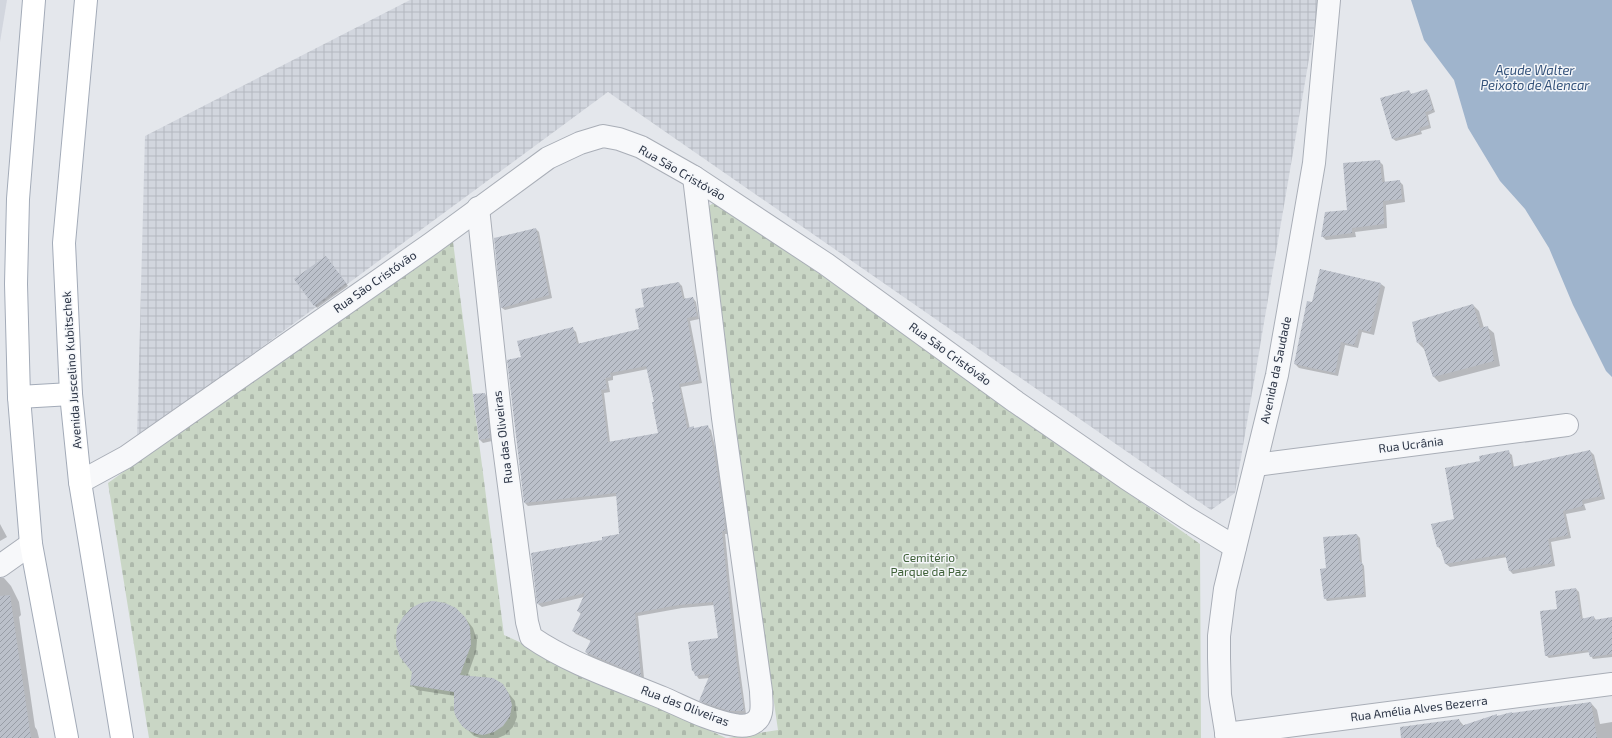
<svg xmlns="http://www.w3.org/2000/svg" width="1612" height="738" font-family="'Exo 2',sans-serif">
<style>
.built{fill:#d2d6de}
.industrial{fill:url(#industrial-grid)}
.cemetery{fill:url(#cemetery-stones)}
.water{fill:#9fb4cc}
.shadow{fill:#0003;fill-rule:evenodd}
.building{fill:url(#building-hatch);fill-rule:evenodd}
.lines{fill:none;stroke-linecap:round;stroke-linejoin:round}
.minor-casing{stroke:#a9aeb7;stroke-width:24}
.tertiary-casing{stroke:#a9aeb7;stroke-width:24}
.primary-casing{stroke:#a3abb8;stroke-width:24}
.minor{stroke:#f7f8fa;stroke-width:22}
.tertiary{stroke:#f7f8fa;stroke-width:22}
.primary{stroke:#fff;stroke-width:22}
.labels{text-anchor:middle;stroke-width:3;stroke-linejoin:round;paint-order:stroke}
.street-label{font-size:12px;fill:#2b3445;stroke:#f4f6f9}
.park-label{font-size:12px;fill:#3f6138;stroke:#f4f6f9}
.water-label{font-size:13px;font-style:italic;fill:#34527a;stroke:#f4f6f9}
</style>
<defs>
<pattern id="industrial-grid" width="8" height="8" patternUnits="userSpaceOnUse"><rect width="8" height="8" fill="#d2d6de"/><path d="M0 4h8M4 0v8" fill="none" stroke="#b4b8c0"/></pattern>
<pattern id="cemetery-stones" width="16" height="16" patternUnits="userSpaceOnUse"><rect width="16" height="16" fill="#c9d6c5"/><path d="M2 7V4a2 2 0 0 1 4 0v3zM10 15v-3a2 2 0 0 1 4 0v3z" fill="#adb8ab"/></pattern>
<pattern id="building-hatch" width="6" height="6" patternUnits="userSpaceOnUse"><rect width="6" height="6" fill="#bbc0ca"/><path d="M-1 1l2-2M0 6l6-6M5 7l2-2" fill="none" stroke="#989da6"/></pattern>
</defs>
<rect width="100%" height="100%" fill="#e4e7ec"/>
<path class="built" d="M 0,0 L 7,0 L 0,42 Z"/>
<path class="industrial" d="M 410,0 L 1319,0 L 1235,493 L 1211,510 L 608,92 L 137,439 L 145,136 Z"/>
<g class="cemetery">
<path d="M 717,201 L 1200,544 L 1201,738 L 728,738 L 778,730 L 702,210 Z"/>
<path d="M 452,234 L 504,635 L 726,738 L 149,738 L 108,483 Z"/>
</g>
<path class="water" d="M 1411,0 L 1612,0 L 1612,377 L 1606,371 L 1573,305 L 1549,248 L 1525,209 L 1500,181 L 1468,128 L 1454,80 L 1424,40 Z"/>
<g class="shadow">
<path d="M 1409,91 L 1412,95 L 1426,91 L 1429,93 L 1435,112 L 1428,115 L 1431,128 L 1421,131 L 1422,134 L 1396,141 L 1393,139 Z"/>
<path d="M 1379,161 L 1383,165 L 1385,183 L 1399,181 L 1403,185 L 1405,202 L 1386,205 L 1387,228 L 1355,232 L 1356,237 L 1326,240 L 1322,236 L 1348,211 Z"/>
<path d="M 536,229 L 539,232 L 552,298 L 505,310 L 502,308 Z"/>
<path d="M 326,257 L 348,286 L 317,308 L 315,305 Z"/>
<path d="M 679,283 L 682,286 L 685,300 L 693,298 L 696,302 L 699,319 L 690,321 L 702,383 L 681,387 L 690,429 L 694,428 L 695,429 L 707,426 L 711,430 L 716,451 L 727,519 L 728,534 L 725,534 L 730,584 L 739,663 L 746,714 L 733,714 L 704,704 L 700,700 L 710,678 L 699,679 L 693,671 L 719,639 L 714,605 L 682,608 L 638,616 L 644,678 L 589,656 L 586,652 L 591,641 L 576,634 L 573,631 L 581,614 L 578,611 L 584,597 L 542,607 L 538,604 L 620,535 L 617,496 L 528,506 L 525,503 L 508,361 L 522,358 L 572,328 L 576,332 L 579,344 L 640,330 L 645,308 ZM 648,369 L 655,403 L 659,434 L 610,442 L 604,393 L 610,392 L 608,381 L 613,380 L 613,376 Z"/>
<path d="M 1381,284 L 1385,287 L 1374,335 L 1362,332 L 1358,348 L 1345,345 L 1338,376 L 1299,368 L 1295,364 Z"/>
<path d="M 1473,305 L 1479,311 L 1484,328 L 1488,328 L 1494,333 L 1500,366 L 1439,382 L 1433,376 L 1424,349 L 1418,343 Z"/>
<path d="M 485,394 L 488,397 L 492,441 L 483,443 L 480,440 L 475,395 Z"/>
<path d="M 1590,451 L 1594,455 L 1605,499 L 1584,504 L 1586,510 L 1566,514 L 1571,538 L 1551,542 L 1555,566 L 1513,574 L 1510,571 L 1507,557 L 1450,567 L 1446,564 L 1442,551 L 1438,547 L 1455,520 L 1481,462 L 1508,452 L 1512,455 L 1514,468 Z"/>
<path d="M 0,524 L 7,537 L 0,541 Z"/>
<path d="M 1357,535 L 1360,538 L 1362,563 L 1364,566 L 1366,597 L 1327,601 L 1325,598 L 1327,568 Z"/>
<path d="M 0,578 L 4,578 L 11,586 L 19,602 L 21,615 L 19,617 L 35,727 L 37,730 L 39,738 L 0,738 Z"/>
<path d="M 1576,589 L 1579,592 L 1583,620 L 1594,617 L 1596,620 L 1612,618 L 1612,657 L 1593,659 L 1591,656 L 1590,652 L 1549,658 L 1546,655 L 1559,610 Z"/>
<path d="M 466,619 L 473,628 L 477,640 L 476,652 L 467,677 L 502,685 L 515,701 L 517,717 L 513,727 L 505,735 L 498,738 L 480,738 L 474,736 L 459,721 L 455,696 L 417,690 L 411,684 Z"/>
<path d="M 1591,703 L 1597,710 L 1600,724 L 1612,722 L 1612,738 L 1428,738 L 1459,720 L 1464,726 L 1497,716 L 1498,717 Z"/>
</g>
<g class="building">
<path d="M 1427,89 L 1433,110 L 1425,112 L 1429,125 L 1419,128 L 1420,132 L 1392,139 L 1380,98 L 1409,90 L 1411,94 Z"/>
<path d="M 1380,160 L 1382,182 L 1400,180 L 1402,199 L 1383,201 L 1384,224 L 1352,228 L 1352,233 L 1321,237 L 1325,212 L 1347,210 L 1343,163 Z"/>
<path d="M 536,228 L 549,295 L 501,308 L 494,238 Z"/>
<path d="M 326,256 L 346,283 L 314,306 L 294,279 Z"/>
<path d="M 1320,269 L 1381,283 L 1370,332 L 1359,329 L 1354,345 L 1341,342 L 1335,373 L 1294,364 L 1307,301 L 1312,302 Z"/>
<path d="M 679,282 L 683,299 L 693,297 L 697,316 L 687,318 L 699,380 L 679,384 L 687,428 L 694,426 L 694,428 L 708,425 L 713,447 L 724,515 L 725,531 L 722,531 L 727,580 L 736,659 L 744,711 L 729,711 L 699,701 L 710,674 L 695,676 L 694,671 L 692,671 L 688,642 L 718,638 L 713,602 L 678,605 L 635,613 L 641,676 L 585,652 L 591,640 L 572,631 L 581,613 L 577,611 L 585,593 L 537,604 L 531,553 L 602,540 L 602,537 L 619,534 L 616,493 L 524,503 L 507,360 L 521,357 L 517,341 L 573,327 L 577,344 L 639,329 L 635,309 L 644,307 L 641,289 ZM 646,366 L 654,402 L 652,402 L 658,433 L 608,442 L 601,390 L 607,389 L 605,378 L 611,377 L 610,373 Z"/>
<path d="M 1473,304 L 1480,328 L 1488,326 L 1494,361 L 1433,377 L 1422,342 L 1417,343 L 1412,322 Z"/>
<path d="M 485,393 L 490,438 L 479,440 L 473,394 Z"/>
<path d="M 1509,450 L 1512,467 L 1590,450 L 1602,496 L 1582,500 L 1583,506 L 1563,511 L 1568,535 L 1548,539 L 1552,563 L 1509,571 L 1505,554 L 1445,564 L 1440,547 L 1437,547 L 1431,524 L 1454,519 L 1445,468 L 1480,461 L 1479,456 Z"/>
<path d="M 1357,534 L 1360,562 L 1362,562 L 1364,594 L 1324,599 L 1320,569 L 1326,568 L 1323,537 Z"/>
<path d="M 1576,588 L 1581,619 L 1594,616 L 1594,620 L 1612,617 L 1612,654 L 1590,657 L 1588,650 L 1545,656 L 1540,611 L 1557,609 L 1555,591 Z"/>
<path d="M 10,595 L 31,738 L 0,738 L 0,596 Z"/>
<path d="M 433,601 L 445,603 L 456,608 L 465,617 L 470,627 L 471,645 L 460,675 L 493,678 L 503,684 L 509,694 L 512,705 L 510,716 L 503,726 L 494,732 L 483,735 L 477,734 L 467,730 L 462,726 L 456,717 L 454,711 L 454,692 L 410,685 L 412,672 L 400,657 L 396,645 L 396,639 L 397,627 L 403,617 L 411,608 L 421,603 Z"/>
<path d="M 1591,702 L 1597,738 L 1401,738 L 1400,727 L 1459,719 L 1461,726 L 1497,714 L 1497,716 L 1512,712 L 1512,713 Z"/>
</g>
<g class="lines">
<defs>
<g id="minor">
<path d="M 478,208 L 503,440 L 527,622 L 531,637 C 570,664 620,680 663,698 C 686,708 710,721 735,725 C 740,726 748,726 753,723 C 765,717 761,702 761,691 L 723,418 L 694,177"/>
<path d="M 1256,465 L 1567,425"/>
<path d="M 80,482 L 126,457 L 432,243 L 548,158 L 580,143 L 603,136 L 619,139 L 641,147 L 694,177 L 826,264 L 1016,402 L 1126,478 L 1187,518 L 1235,547"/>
<path d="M 0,566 L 31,544"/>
<path d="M 1226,734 L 1612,684"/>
</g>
<path id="tertiary" d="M 1227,738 L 1220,695 L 1219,658 L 1219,636 L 1225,589 L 1277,375 L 1298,256 L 1314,163 L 1329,0"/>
<g id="primary">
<path d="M 34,0 L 18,199 L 16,284 L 19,397 L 31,544 L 67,738"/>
<path d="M 86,0 L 64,243 L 71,394 L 80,482 L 122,738"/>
<path d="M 19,397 L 71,394"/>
</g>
</defs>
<use href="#minor" class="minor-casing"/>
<use href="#tertiary" class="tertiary-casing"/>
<use href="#primary" class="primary-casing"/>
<use href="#minor" class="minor"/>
<use href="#tertiary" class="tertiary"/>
<use href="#primary" class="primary"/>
</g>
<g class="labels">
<g class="street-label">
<text transform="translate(682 173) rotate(30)" y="4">Rua São Cristóvão</text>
<text transform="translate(375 282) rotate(-35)" y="4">Rua São Cristóvão</text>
<text transform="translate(950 354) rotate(36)" y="4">Rua São Cristóvão</text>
<text transform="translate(72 370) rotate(-94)" y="4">Avenida Juscelino Kubitschek</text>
<text transform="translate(1276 370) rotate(-78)" y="4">Avenida da Saudade</text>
<text transform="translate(503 437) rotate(-97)" y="4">Rua das Oliveiras</text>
<text transform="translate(1411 445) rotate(-7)" y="4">Rua Ucrânia</text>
<text transform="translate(685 706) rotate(21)" y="4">Rua das Oliveiras</text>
<text transform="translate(1419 709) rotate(-7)" y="4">Rua Amélia Alves Bezerra</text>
</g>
<g class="park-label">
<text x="929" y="562">Cemitério<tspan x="929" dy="14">Parque da Paz</tspan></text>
</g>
<g class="water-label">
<text x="1535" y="75">Açude Walter<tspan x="1535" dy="15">Peixoto de Alencar</tspan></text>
</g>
</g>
</svg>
